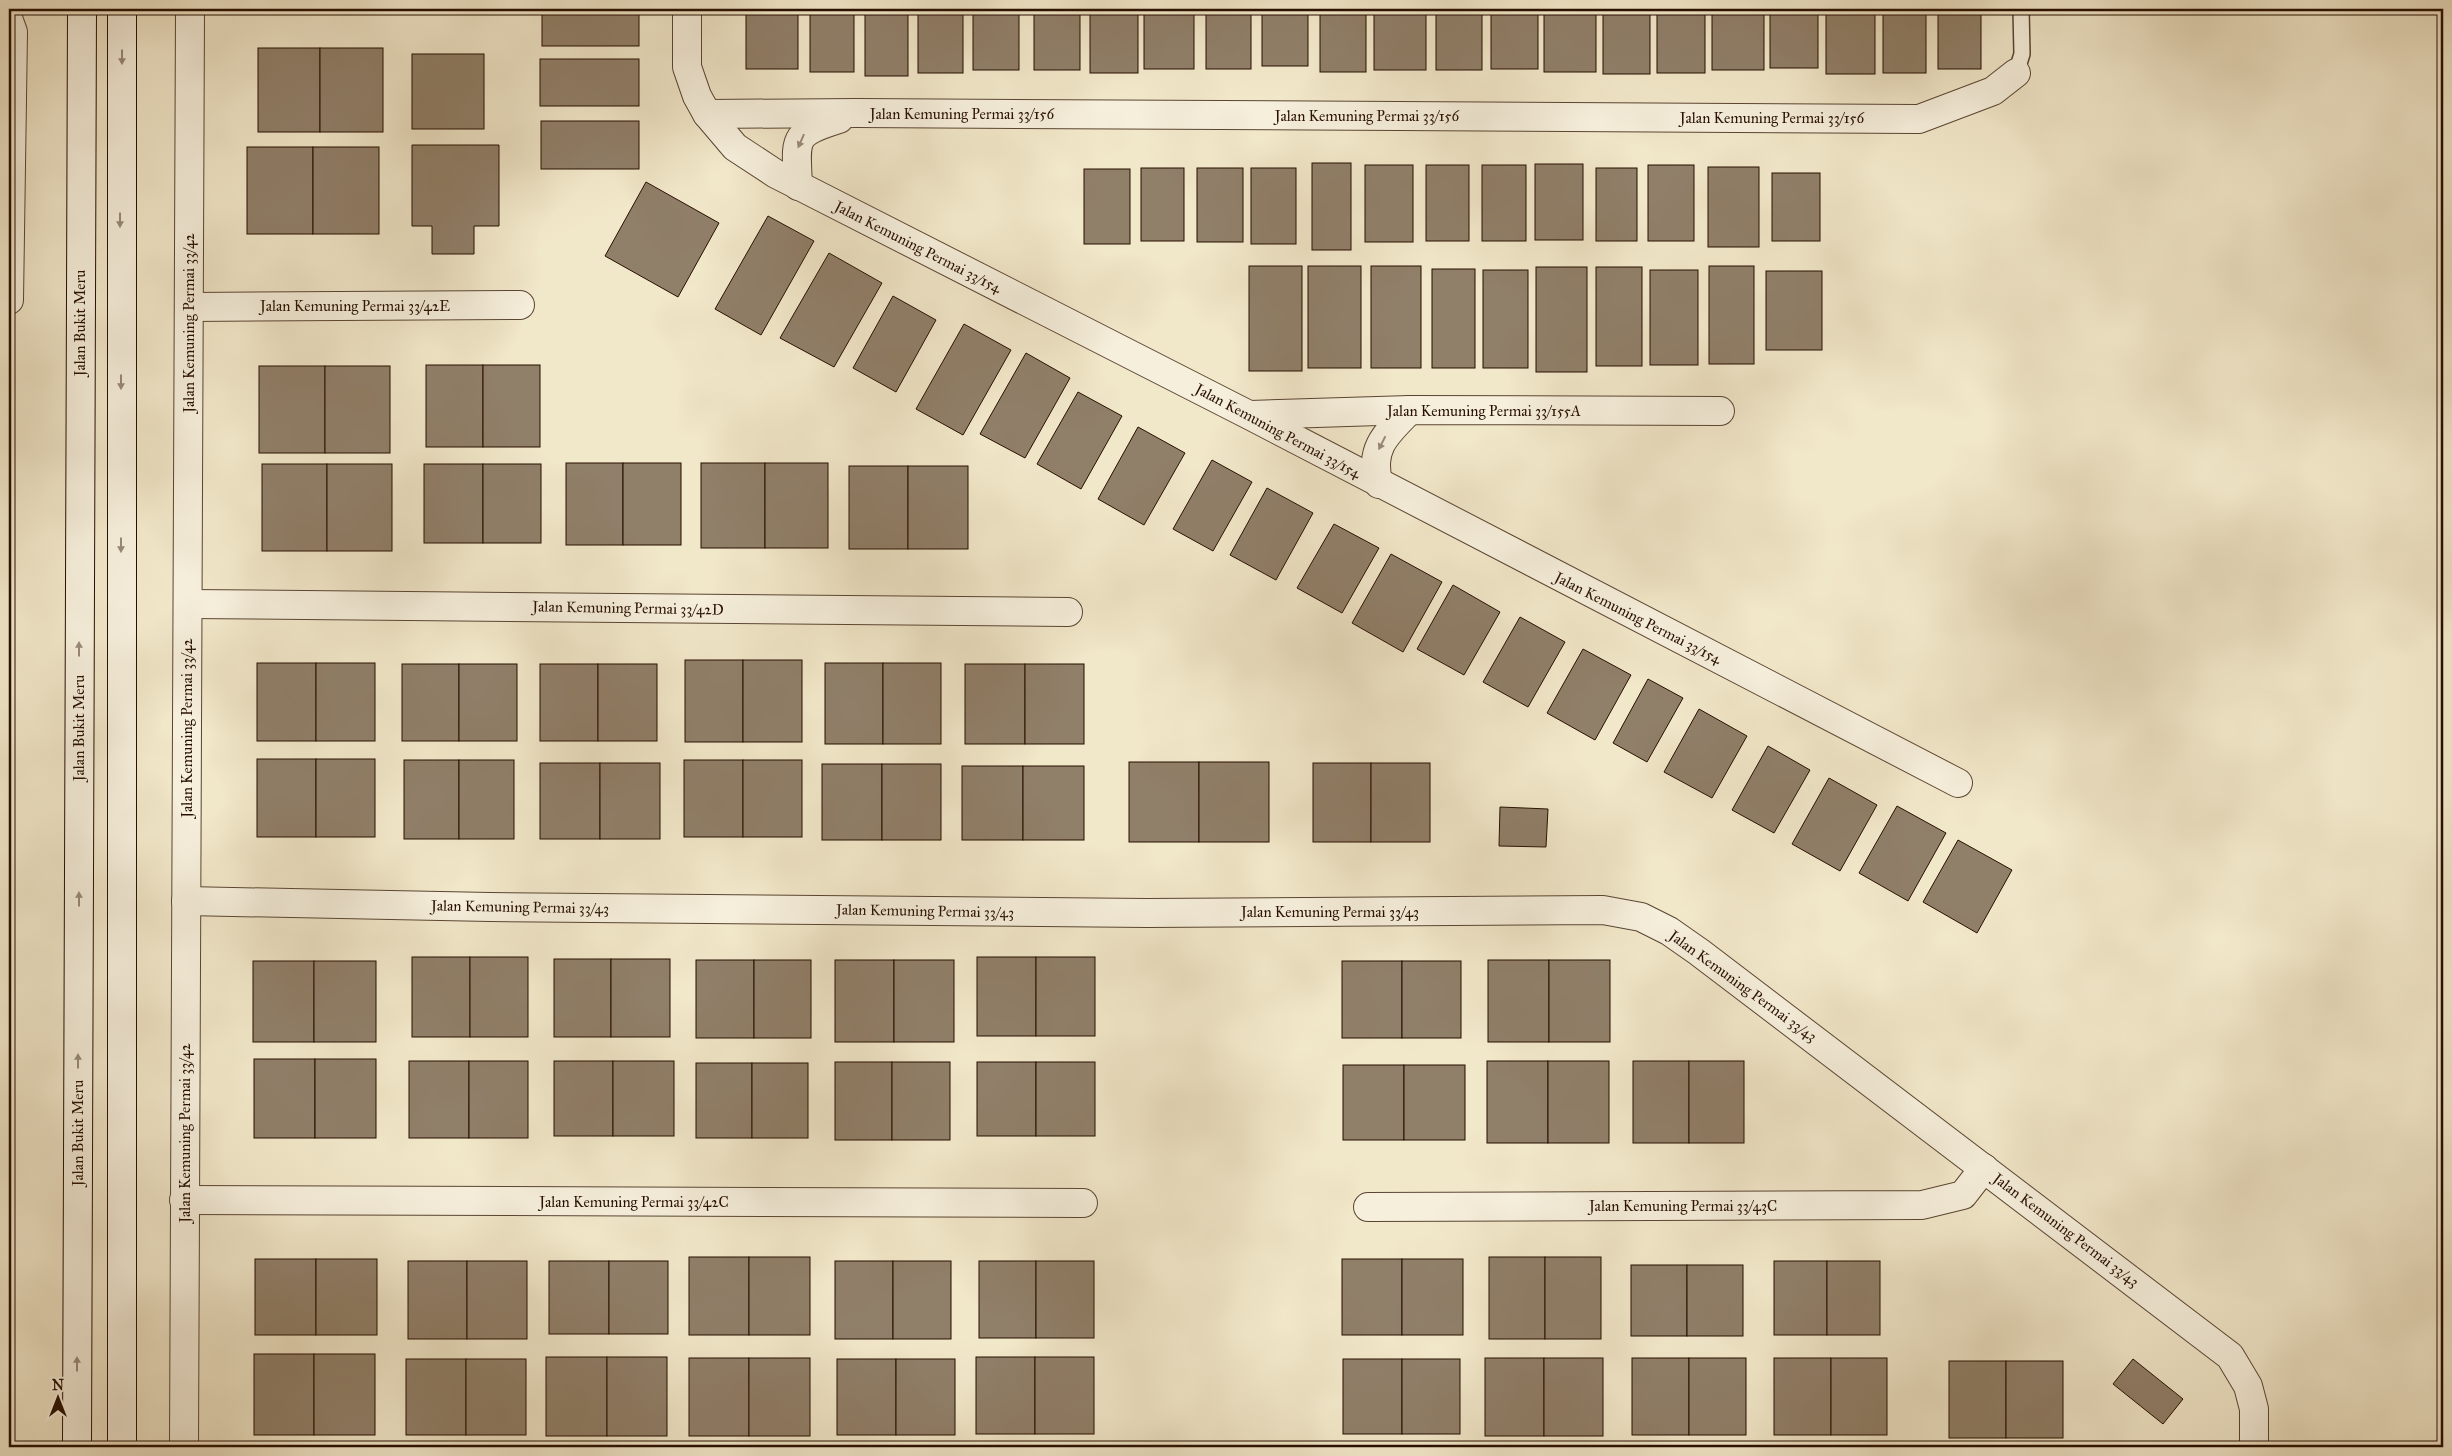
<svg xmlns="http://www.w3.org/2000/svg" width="2452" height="1456" font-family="'IM FELL Great Primer',serif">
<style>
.building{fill:#907f69;stroke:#270f00}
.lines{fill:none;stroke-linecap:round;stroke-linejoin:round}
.lane-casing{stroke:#5a4532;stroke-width:18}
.street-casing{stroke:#5a4532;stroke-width:30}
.secondary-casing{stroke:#270f00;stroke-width:30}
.lane{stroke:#f6efdc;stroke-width:15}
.street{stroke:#f6efdc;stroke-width:28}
.secondary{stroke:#f6efdc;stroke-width:28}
.oneway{fill:#998a79}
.labels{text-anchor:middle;stroke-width:5;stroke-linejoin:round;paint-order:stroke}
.street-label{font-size:15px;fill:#270f00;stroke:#f6efdc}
</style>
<rect width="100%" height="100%" fill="#f1e7c9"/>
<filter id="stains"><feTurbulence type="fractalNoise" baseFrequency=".004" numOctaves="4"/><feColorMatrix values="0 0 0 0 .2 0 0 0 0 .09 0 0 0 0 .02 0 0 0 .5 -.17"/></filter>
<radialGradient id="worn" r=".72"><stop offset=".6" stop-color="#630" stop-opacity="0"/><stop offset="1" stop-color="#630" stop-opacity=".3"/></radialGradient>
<g class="building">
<rect x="542" y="9" width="97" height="37"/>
<rect x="746" y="9" width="52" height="60"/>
<rect x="810" y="9" width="44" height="63"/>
<rect x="865" y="9" width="43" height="67"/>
<rect x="918" y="9" width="45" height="64"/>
<rect x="973" y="9" width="46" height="61"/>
<rect x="1034" y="9" width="46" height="61"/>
<rect x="1090" y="9" width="48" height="64"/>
<rect x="1144" y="9" width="50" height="60"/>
<rect x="1206" y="9" width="45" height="60"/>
<rect x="1262" y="9" width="46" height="57"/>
<rect x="1320" y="9" width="46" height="63"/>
<rect x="1374" y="9" width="52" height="61"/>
<rect x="1436" y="9" width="46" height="61"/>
<rect x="1491" y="9" width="47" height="60"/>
<rect x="1544" y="9" width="52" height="63"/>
<rect x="1603" y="9" width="47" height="65"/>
<rect x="1657" y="9" width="48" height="64"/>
<rect x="1712" y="9" width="52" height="61"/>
<rect x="1770" y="9" width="48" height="59"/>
<rect x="1826" y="9" width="49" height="65"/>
<rect x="1883" y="9" width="43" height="64"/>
<rect x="1938" y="9" width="43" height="60"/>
<rect x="258" y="48" width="62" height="84"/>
<rect x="320" y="48" width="63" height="84"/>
<rect x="412" y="54" width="72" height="75"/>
<rect x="540" y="59" width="99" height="47"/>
<rect x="541" y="121" width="98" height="48"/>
<path d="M 412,145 L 499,145 L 499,226 L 474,226 L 474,254 L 432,254 L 432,226 L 412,226 Z"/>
<rect x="247" y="147" width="66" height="87"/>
<rect x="313" y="147" width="66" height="87"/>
<rect x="1312" y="163" width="39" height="87"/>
<rect x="1535" y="164" width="48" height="76"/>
<rect x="1365" y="165" width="48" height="77"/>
<rect x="1426" y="165" width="43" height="76"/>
<rect x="1482" y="165" width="44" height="76"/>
<rect x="1648" y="165" width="46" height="76"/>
<rect x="1708" y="167" width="51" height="80"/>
<rect x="1141" y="168" width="43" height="73"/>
<rect x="1197" y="168" width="46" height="74"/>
<rect x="1251" y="168" width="45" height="76"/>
<rect x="1596" y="168" width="41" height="73"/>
<rect x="1084" y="169" width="46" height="75"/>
<rect x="1772" y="173" width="48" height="68"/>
<path d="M 646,182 L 719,223 L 678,297 L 605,256 Z"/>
<path d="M 768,216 L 814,241 L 761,335 L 715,309 Z"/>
<path d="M 829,253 L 882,283 L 834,367 L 780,338 Z"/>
<rect x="1249" y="266" width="53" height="105"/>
<rect x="1308" y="266" width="53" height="102"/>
<rect x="1371" y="266" width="50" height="102"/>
<rect x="1709" y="266" width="45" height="98"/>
<rect x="1536" y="267" width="51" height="105"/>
<rect x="1596" y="267" width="46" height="99"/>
<rect x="1432" y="269" width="43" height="99"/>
<rect x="1483" y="270" width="45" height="98"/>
<rect x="1650" y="270" width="48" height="95"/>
<rect x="1766" y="271" width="56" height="79"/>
<path d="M 893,296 L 936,320 L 896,392 L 853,368 Z"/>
<path d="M 964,324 L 1011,350 L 963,435 L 916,409 Z"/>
<path d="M 1026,353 L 1070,378 L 1025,458 L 980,434 Z"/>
<rect x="426" y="365" width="57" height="82"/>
<rect x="483" y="365" width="57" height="82"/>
<rect x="259" y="366" width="66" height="87"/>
<rect x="325" y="366" width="65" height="87"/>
<path d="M 1078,392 L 1122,416 L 1081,489 L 1037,464 Z"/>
<path d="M 1138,427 L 1185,453 L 1144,525 L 1098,499 Z"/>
<path d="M 1212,460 L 1252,482 L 1213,551 L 1173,529 Z"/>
<rect x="566" y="463" width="57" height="82"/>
<rect x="623" y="463" width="58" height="82"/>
<rect x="701" y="463" width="64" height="85"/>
<rect x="765" y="463" width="63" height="85"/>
<rect x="262" y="464" width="65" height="87"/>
<rect x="327" y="464" width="65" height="87"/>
<rect x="424" y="464" width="59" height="79"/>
<rect x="483" y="464" width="58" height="79"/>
<rect x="849" y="466" width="59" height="83"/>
<rect x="908" y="466" width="60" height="83"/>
<path d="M 1267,488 L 1313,513 L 1276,580 L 1230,555 Z"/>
<path d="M 1334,524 L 1379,548 L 1342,613 L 1297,588 Z"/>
<path d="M 1391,554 L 1442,582 L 1403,652 L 1352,623 Z"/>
<path d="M 1453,585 L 1500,612 L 1464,675 L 1417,649 Z"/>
<path d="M 1520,617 L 1565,642 L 1528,707 L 1483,682 Z"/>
<path d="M 1583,649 L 1631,675 L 1595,740 L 1547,713 Z"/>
<rect x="685" y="660" width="58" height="82"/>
<rect x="743" y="660" width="59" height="82"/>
<rect x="257" y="663" width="59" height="78"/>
<rect x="316" y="663" width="59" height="78"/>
<rect x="825" y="663" width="58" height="81"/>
<rect x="883" y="663" width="58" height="81"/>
<rect x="402" y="664" width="57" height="77"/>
<rect x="459" y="664" width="58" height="77"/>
<rect x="540" y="664" width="58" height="77"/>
<rect x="598" y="664" width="59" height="77"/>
<rect x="965" y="664" width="60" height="80"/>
<rect x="1025" y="664" width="59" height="80"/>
<path d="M 1648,679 L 1683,698 L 1647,762 L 1613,743 Z"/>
<path d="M 1699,709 L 1747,736 L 1712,798 L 1664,772 Z"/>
<path d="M 1768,746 L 1810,770 L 1774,833 L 1732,810 Z"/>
<rect x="257" y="759" width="59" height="78"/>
<rect x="316" y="759" width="59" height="78"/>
<rect x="404" y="760" width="55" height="79"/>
<rect x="459" y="760" width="55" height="79"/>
<rect x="684" y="760" width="59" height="77"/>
<rect x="743" y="760" width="59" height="77"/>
<rect x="1129" y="762" width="70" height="80"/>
<rect x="1199" y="762" width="70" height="80"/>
<rect x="540" y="763" width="60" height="76"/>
<rect x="600" y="763" width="60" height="76"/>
<rect x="1313" y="763" width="58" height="79"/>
<rect x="1371" y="763" width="59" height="79"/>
<rect x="822" y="764" width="60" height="76"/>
<rect x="882" y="764" width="59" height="76"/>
<rect x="962" y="766" width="61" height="74"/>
<rect x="1023" y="766" width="61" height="74"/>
<path d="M 1829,778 L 1877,805 L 1840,871 L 1792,844 Z"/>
<path d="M 1897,806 L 1946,833 L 1908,901 L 1859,873 Z"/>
<path d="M 1500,807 L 1548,809 L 1546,847 L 1499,846 Z"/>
<path d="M 1958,840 L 2012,870 L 1977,933 L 1923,902 Z"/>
<rect x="412" y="957" width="58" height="80"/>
<rect x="470" y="957" width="58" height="80"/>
<rect x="977" y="957" width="59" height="79"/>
<rect x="1036" y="957" width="59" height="79"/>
<rect x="554" y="959" width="57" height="78"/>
<rect x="611" y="959" width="59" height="78"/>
<rect x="696" y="960" width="58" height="78"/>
<rect x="754" y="960" width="57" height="78"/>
<rect x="835" y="960" width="59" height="82"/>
<rect x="894" y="960" width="60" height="82"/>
<rect x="1488" y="960" width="61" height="82"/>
<rect x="1549" y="960" width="61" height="82"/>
<rect x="253" y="961" width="61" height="81"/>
<rect x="314" y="961" width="62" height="81"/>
<rect x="1342" y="961" width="60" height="77"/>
<rect x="1402" y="961" width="59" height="77"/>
<rect x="254" y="1059" width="61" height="79"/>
<rect x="315" y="1059" width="61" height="79"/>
<rect x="409" y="1061" width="60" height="77"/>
<rect x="469" y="1061" width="59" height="77"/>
<rect x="554" y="1061" width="59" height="75"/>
<rect x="613" y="1061" width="61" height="75"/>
<rect x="1487" y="1061" width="61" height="82"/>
<rect x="1548" y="1061" width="61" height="82"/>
<rect x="1633" y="1061" width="56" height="82"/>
<rect x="1689" y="1061" width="55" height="82"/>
<rect x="835" y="1062" width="57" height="78"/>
<rect x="892" y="1062" width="58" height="78"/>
<rect x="977" y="1062" width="59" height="74"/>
<rect x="1036" y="1062" width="59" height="74"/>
<rect x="696" y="1063" width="56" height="75"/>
<rect x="752" y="1063" width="56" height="75"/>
<rect x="1343" y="1065" width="61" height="75"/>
<rect x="1404" y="1065" width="61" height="75"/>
<rect x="689" y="1257" width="60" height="78"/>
<rect x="749" y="1257" width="61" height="78"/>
<rect x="1489" y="1257" width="56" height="82"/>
<rect x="1545" y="1257" width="56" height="82"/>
<rect x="255" y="1259" width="61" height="76"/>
<rect x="316" y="1259" width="61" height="76"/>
<rect x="1342" y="1259" width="60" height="76"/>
<rect x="1402" y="1259" width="61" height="76"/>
<rect x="408" y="1261" width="59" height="78"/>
<rect x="467" y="1261" width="60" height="78"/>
<rect x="549" y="1261" width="60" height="73"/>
<rect x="609" y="1261" width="59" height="73"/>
<rect x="835" y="1261" width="58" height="78"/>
<rect x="893" y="1261" width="58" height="78"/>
<rect x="979" y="1261" width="57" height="77"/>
<rect x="1036" y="1261" width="58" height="77"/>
<rect x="1774" y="1261" width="53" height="74"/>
<rect x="1827" y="1261" width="53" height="74"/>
<rect x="1631" y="1265" width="56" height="71"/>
<rect x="1687" y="1265" width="56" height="71"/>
<rect x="254" y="1354" width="60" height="81"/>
<rect x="314" y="1354" width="61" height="81"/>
<rect x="546" y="1357" width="61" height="79"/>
<rect x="607" y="1357" width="60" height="79"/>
<rect x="976" y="1357" width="59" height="77"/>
<rect x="1035" y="1357" width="59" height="77"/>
<rect x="689" y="1358" width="60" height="78"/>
<rect x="749" y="1358" width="61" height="78"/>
<rect x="1485" y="1358" width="59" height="78"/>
<rect x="1544" y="1358" width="59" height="78"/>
<rect x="1632" y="1358" width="57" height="77"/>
<rect x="1689" y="1358" width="57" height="77"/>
<rect x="1774" y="1358" width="57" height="77"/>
<rect x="1831" y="1358" width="56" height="77"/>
<rect x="406" y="1359" width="60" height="76"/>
<rect x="466" y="1359" width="60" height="76"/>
<rect x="837" y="1359" width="59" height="76"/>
<rect x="896" y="1359" width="59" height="76"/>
<rect x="1343" y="1359" width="59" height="75"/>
<rect x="1402" y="1359" width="58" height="75"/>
<path d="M 2133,1359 L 2183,1399 L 2163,1424 L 2113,1384 Z"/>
<rect x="1949" y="1361" width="57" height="77"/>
<rect x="2006" y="1361" width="57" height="77"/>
</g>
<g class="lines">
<defs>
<path id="lane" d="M 2016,73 L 2022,54 L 2021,9"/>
<g id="street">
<path d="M 687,9 L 687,67 L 697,96 L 707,114 L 735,147 L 776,174 L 1249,415 L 1958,783"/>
<path d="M 9,21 L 13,32 L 9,300"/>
<path d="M 707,114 L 857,113 L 1919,119 L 1993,91 L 2016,73"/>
<path d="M 798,186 C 796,138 791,134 839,119"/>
<path d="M 189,307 L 520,305"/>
<path d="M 1250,415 L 1410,410 L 1720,411"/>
<path d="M 1379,484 C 1368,449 1387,433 1410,410"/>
<path d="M 188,604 L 1068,612"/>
<path d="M 186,901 L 490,907 L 1147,913 L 1603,910 L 1641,917 L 1669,931 L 1699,952 L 2230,1356 L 2248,1386 L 2254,1409 L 2254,1447"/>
<path d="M 184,1200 L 1083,1203"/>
<path d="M 1368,1207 L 1922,1205 L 1963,1195 L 1984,1168"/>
<path d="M 184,1447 L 190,9"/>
</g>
<g id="secondary">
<path d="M 122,9 L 122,1447"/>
<path d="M 77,1447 L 82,9"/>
</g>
</defs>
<use href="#lane" class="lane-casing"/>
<use href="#street" class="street-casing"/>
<use href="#secondary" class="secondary-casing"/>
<use href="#lane" class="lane"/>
<use href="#street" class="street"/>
<use href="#secondary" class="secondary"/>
</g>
<defs><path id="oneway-solid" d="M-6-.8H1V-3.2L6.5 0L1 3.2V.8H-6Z" transform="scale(1.25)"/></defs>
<g class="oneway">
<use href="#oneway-solid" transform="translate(122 57) rotate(90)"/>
<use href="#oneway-solid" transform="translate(801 141) rotate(114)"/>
<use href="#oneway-solid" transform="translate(120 220) rotate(90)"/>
<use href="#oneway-solid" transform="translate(121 382) rotate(90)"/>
<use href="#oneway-solid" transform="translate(1382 443) rotate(117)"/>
<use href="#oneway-solid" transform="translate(121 545) rotate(90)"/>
<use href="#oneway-solid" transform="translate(79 649) rotate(-90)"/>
<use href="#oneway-solid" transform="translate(79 899) rotate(-90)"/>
<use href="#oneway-solid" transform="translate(78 1061) rotate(-90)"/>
<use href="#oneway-solid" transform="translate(77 1364) rotate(-90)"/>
</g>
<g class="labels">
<g class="street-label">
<text x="962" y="119">Jalan Kemuning Permai 33/156</text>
<text x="1367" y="121">Jalan Kemuning Permai 33/156</text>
<text x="1772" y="123">Jalan Kemuning Permai 33/156</text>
<text transform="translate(918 247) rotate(27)" y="5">Jalan Kemuning Permai 33/154</text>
<text x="355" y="311">Jalan Kemuning Permai 33/42E</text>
<text transform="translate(80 323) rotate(-90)" y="5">Jalan Bukit Meru</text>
<text transform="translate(189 323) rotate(-90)" y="5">Jalan Kemuning Permai 33/42</text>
<text x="1484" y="416">Jalan Kemuning Permai 33/155A</text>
<text transform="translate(1278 431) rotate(28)" y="5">Jalan Kemuning Permai 33/154</text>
<text transform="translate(628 608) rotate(1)" y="5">Jalan Kemuning Permai 33/42D</text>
<text transform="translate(1638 618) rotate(27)" y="5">Jalan Kemuning Permai 33/154</text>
<text transform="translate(79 728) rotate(-90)" y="5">Jalan Bukit Meru</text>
<text transform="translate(187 728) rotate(-90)" y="5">Jalan Kemuning Permai 33/42</text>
<text transform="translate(520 907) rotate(1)" y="5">Jalan Kemuning Permai 33/43</text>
<text transform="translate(925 911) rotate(1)" y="5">Jalan Kemuning Permai 33/43</text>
<text x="1330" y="917">Jalan Kemuning Permai 33/43</text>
<text transform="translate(1743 986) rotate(36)" y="5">Jalan Kemuning Permai 33/43</text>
<text transform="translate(78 1133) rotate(-90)" y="5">Jalan Bukit Meru</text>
<text transform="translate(185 1133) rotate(-90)" y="5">Jalan Kemuning Permai 33/42</text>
<text x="634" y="1207">Jalan Kemuning Permai 33/42C</text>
<text x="1683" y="1211">Jalan Kemuning Permai 33/43C</text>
<text transform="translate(2066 1230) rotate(37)" y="5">Jalan Kemuning Permai 33/43</text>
</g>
</g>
<rect width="2452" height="1456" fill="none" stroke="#f1e7c9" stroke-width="30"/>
<rect x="10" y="10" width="2432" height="1436" fill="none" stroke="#270f00" stroke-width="2.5"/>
<rect x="15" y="15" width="2422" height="1426" fill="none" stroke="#270f00"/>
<g transform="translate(58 1398)" stroke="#f6efdc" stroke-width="4" paint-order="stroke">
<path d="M0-4L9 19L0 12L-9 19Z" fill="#270f00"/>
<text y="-8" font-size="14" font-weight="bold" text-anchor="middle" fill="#270f00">N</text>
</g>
<rect width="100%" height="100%" filter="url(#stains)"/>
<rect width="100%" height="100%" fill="url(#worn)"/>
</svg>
